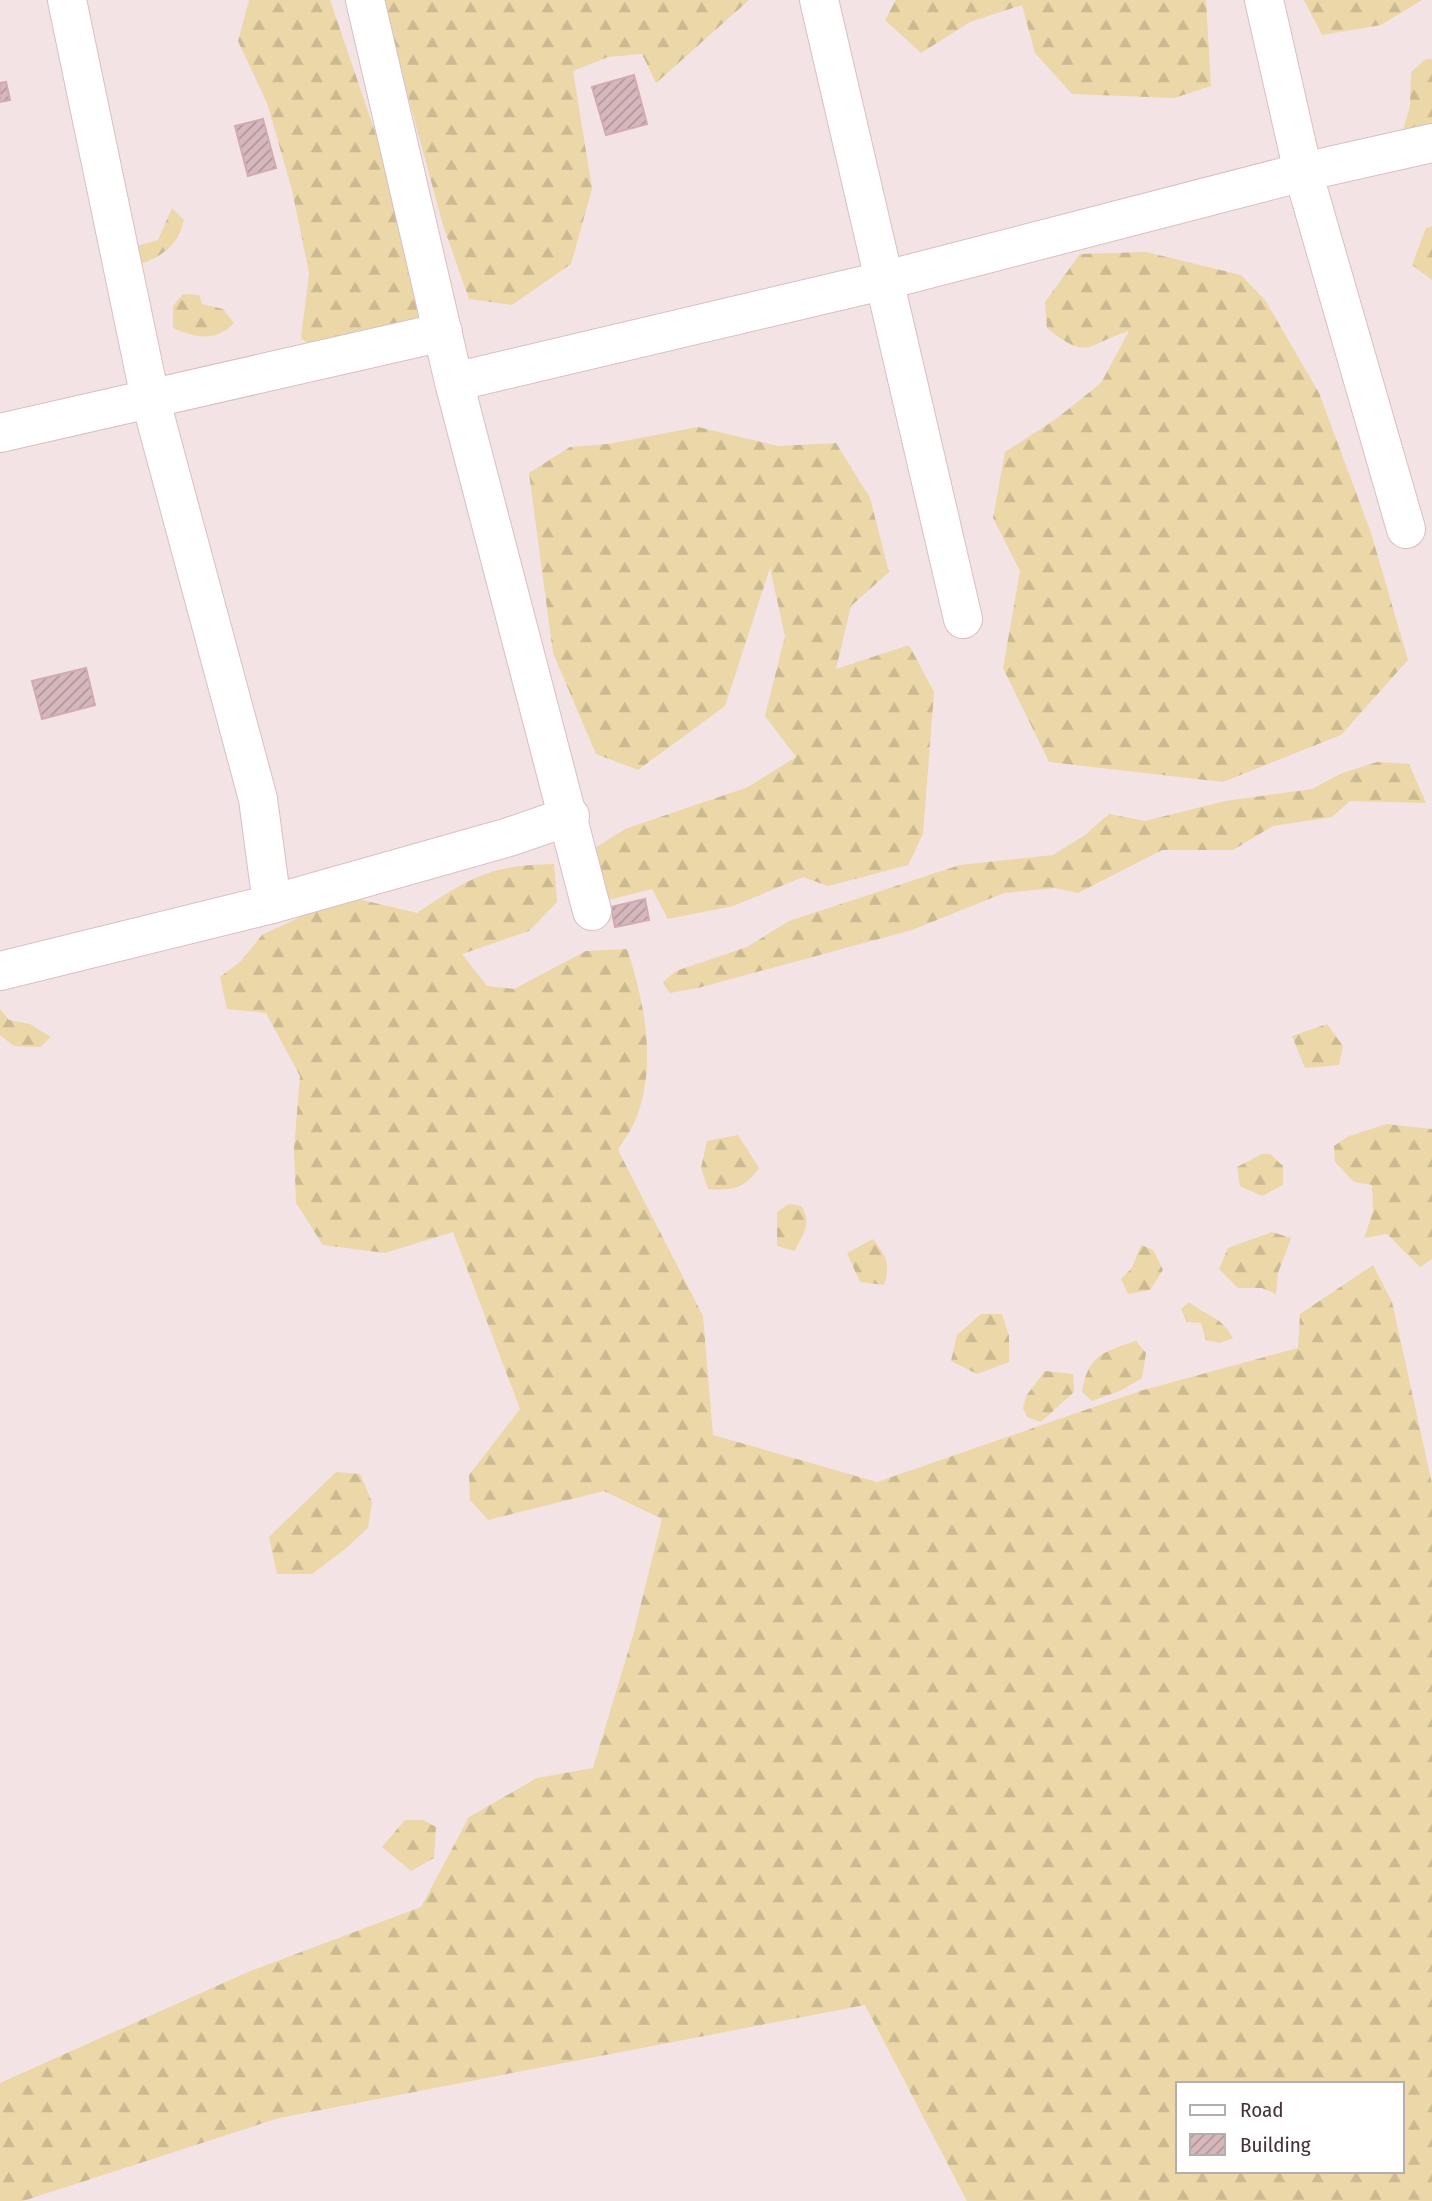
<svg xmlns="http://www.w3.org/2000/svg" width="1432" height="2201" font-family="'Fira Sans Condensed',sans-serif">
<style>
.forest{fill:url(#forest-firs);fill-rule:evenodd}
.building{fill:url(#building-hatch);stroke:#d1abb0;stroke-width:2}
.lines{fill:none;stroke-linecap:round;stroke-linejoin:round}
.minor-casing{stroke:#dabfc2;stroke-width:40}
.minor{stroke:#fff;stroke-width:38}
</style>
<defs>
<pattern id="forest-firs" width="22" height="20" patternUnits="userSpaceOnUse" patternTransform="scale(1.75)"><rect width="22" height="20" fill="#ebd7a8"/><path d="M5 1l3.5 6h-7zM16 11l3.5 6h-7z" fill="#cbb991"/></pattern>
<pattern id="building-hatch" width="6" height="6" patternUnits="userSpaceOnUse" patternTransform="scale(1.75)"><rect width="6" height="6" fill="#d6b8bc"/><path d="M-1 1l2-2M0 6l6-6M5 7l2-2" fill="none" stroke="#af969a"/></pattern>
</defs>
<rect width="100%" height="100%" fill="#f3e3e4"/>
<g class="forest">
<path d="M 249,0 L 330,0 L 414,246 L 419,339 L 336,367 L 301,338 L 309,273 L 292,190 L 267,103 L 238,41 Z"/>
<path d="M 382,0 L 749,0 L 656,83 L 642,54 L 608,57 L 573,71 L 592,189 L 571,264 L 512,305 L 469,299 L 443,225 Z"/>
<path d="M 896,0 L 1206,0 L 1211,86 L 1174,98 L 1072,94 L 1035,53 L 1022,5 L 970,22 L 921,53 L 885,20 Z"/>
<path d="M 1304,0 L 1422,0 L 1381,25 L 1322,35 Z"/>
<path d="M 1426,59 L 1432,59 L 1432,145 L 1401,138 L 1410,106 L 1411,72 Z"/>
<path d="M 172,208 L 184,220 C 177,248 161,257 135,266 L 133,247 L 158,240 Z"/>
<path d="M 1432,227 L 1432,280 L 1412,265 L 1426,228 Z"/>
<path d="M 1146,252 L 1241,275 L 1265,300 L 1319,393 L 1371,533 L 1408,660 L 1341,735 L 1223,782 L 1049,762 L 1003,668 L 1020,571 L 993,518 L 1005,452 L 1056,419 L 1101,383 L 1129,331 C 1086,344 1089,362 1047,328 L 1045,302 L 1080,254 Z"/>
<path d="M 183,294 L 199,295 L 202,304 L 223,309 L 234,323 C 216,342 196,338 173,328 L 173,306 Z"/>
<path d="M 698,427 L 778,446 L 836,443 L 870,498 L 889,572 L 851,606 L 836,669 L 909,645 L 934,692 L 923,834 L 908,865 L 828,886 L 803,877 L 733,906 L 668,919 L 652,889 L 604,901 L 587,853 L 625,829 L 748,787 L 796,757 L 765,716 L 785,636 L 770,568 L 725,706 L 638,770 L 596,754 L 553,653 L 529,473 L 570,447 L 608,444 Z"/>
<path d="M 1377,762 L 1409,764 L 1426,803 L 1350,801 L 1332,817 L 1273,826 L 1233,850 L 1162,850 L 1078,893 L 1055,888 L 1004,893 L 912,930 L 698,988 L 670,993 L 663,982 L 676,971 L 747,947 L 789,921 L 960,865 L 1053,855 L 1085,835 L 1109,814 L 1145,821 L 1225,801 L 1312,789 L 1340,774 Z"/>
<path d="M 554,864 L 557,902 L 529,931 L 462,954 L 487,986 L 514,989 L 586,951 L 627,949 C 644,1000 657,1063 637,1116 C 633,1128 624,1139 618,1150 L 703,1316 L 713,1435 L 877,1482 L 1140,1391 L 1298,1348 L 1300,1314 L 1373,1265 L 1392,1302 L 1432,1484 L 1432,2201 L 967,2201 L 865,2005 L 279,2118 L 23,2201 L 0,2201 L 0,2083 L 248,1972 L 421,1907 L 469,1817 L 537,1778 L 593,1768 L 634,1632 L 662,1519 L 604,1491 L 488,1520 L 470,1500 L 469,1475 L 520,1409 L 453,1232 L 385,1253 L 323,1245 L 296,1203 L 294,1149 L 300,1076 L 266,1013 L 227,1009 L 220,977 L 241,961 L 262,935 L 345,896 L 417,913 C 470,878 489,865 554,864 ZM 1178,2084 L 1402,2084 L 1402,2171 L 1178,2171 Z"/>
<path d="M 0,1009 L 9,1020 L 30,1024 L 51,1037 L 40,1047 L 14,1046 L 0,1035 Z"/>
<path d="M 1327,1024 L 1343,1046 L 1339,1065 L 1305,1068 L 1292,1036 Z"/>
<path d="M 1387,1124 L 1432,1129 L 1432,1259 L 1420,1267 L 1387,1234 L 1364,1238 L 1373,1212 L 1372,1185 L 1354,1182 L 1335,1162 L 1334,1146 L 1349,1136 Z"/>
<path d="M 738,1135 L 759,1168 C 744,1189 732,1191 708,1189 L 701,1168 L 707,1141 Z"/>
<path d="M 1262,1154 L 1270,1154 L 1283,1166 L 1283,1185 L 1262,1196 L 1240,1186 L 1237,1167 Z"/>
<path d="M 789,1204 L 801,1206 C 813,1222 803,1235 794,1251 L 777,1246 L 777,1212 Z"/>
<path d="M 1272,1232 L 1291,1238 L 1278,1273 L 1276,1294 L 1262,1288 L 1238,1288 L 1219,1269 L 1228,1248 Z"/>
<path d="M 873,1239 C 886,1256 891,1265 884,1285 L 860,1282 L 847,1253 Z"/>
<path d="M 1141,1245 L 1153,1250 L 1163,1270 L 1150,1290 L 1128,1294 L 1121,1279 L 1132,1268 Z"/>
<path d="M 1189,1302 C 1209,1318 1220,1315 1233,1338 L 1220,1343 L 1206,1340 L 1201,1323 L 1187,1322 L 1181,1309 Z"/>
<path d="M 981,1314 L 1002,1314 L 1009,1336 L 1009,1362 L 977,1374 L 951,1361 L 957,1335 Z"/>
<path d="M 1136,1341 L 1146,1353 L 1142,1378 L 1122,1390 L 1092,1401 L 1082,1392 C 1088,1355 1103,1352 1136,1341 Z"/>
<path d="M 1045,1371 L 1073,1374 L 1074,1392 L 1041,1422 L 1027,1417 L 1023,1408 L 1026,1396 Z"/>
<path d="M 336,1472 L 360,1474 L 372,1502 L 368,1528 L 345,1549 L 312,1574 L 277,1574 L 269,1537 Z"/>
<path d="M 405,1820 L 423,1820 L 436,1827 L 434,1858 L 411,1871 L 382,1847 Z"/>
</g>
<g class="building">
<path d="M 634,75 L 647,124 L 606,135 L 592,87 Z"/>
<path d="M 6,82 L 10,100 L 0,102 L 0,83 Z"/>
<path d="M 263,119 L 276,168 L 248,176 L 235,126 Z"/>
<path d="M 86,668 L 95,705 L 42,719 L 32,681 Z"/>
<path d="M 645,899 L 649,920 L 615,927 L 611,907 Z"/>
</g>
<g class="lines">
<defs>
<g id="minor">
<path d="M 67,0 L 150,398 L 258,799 L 272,904"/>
<path d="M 365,0 L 454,382 L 592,911"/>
<path d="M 819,0 L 963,619"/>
<path d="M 1264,0 L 1303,172 L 1406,529"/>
<path d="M 454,382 L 886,280 L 1303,172 L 1432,143"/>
<path d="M 0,433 L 443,332"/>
<path d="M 0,971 L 272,904 L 509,837 L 570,816"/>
</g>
</defs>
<use href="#minor" class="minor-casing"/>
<use href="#minor" class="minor"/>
</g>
<rect x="1176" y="2082" width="228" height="91" fill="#ffffff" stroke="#b5adaf" stroke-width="2"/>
<rect x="1190" y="2105" width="35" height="10" fill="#ffffff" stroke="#b5adaf" stroke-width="2"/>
<text x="1240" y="2117" font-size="21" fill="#463336">Road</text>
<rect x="1190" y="2134" width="35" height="21" fill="url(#building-hatch)" stroke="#b5adaf" stroke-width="2"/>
<text x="1240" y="2152" font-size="21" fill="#463336">Building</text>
</svg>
